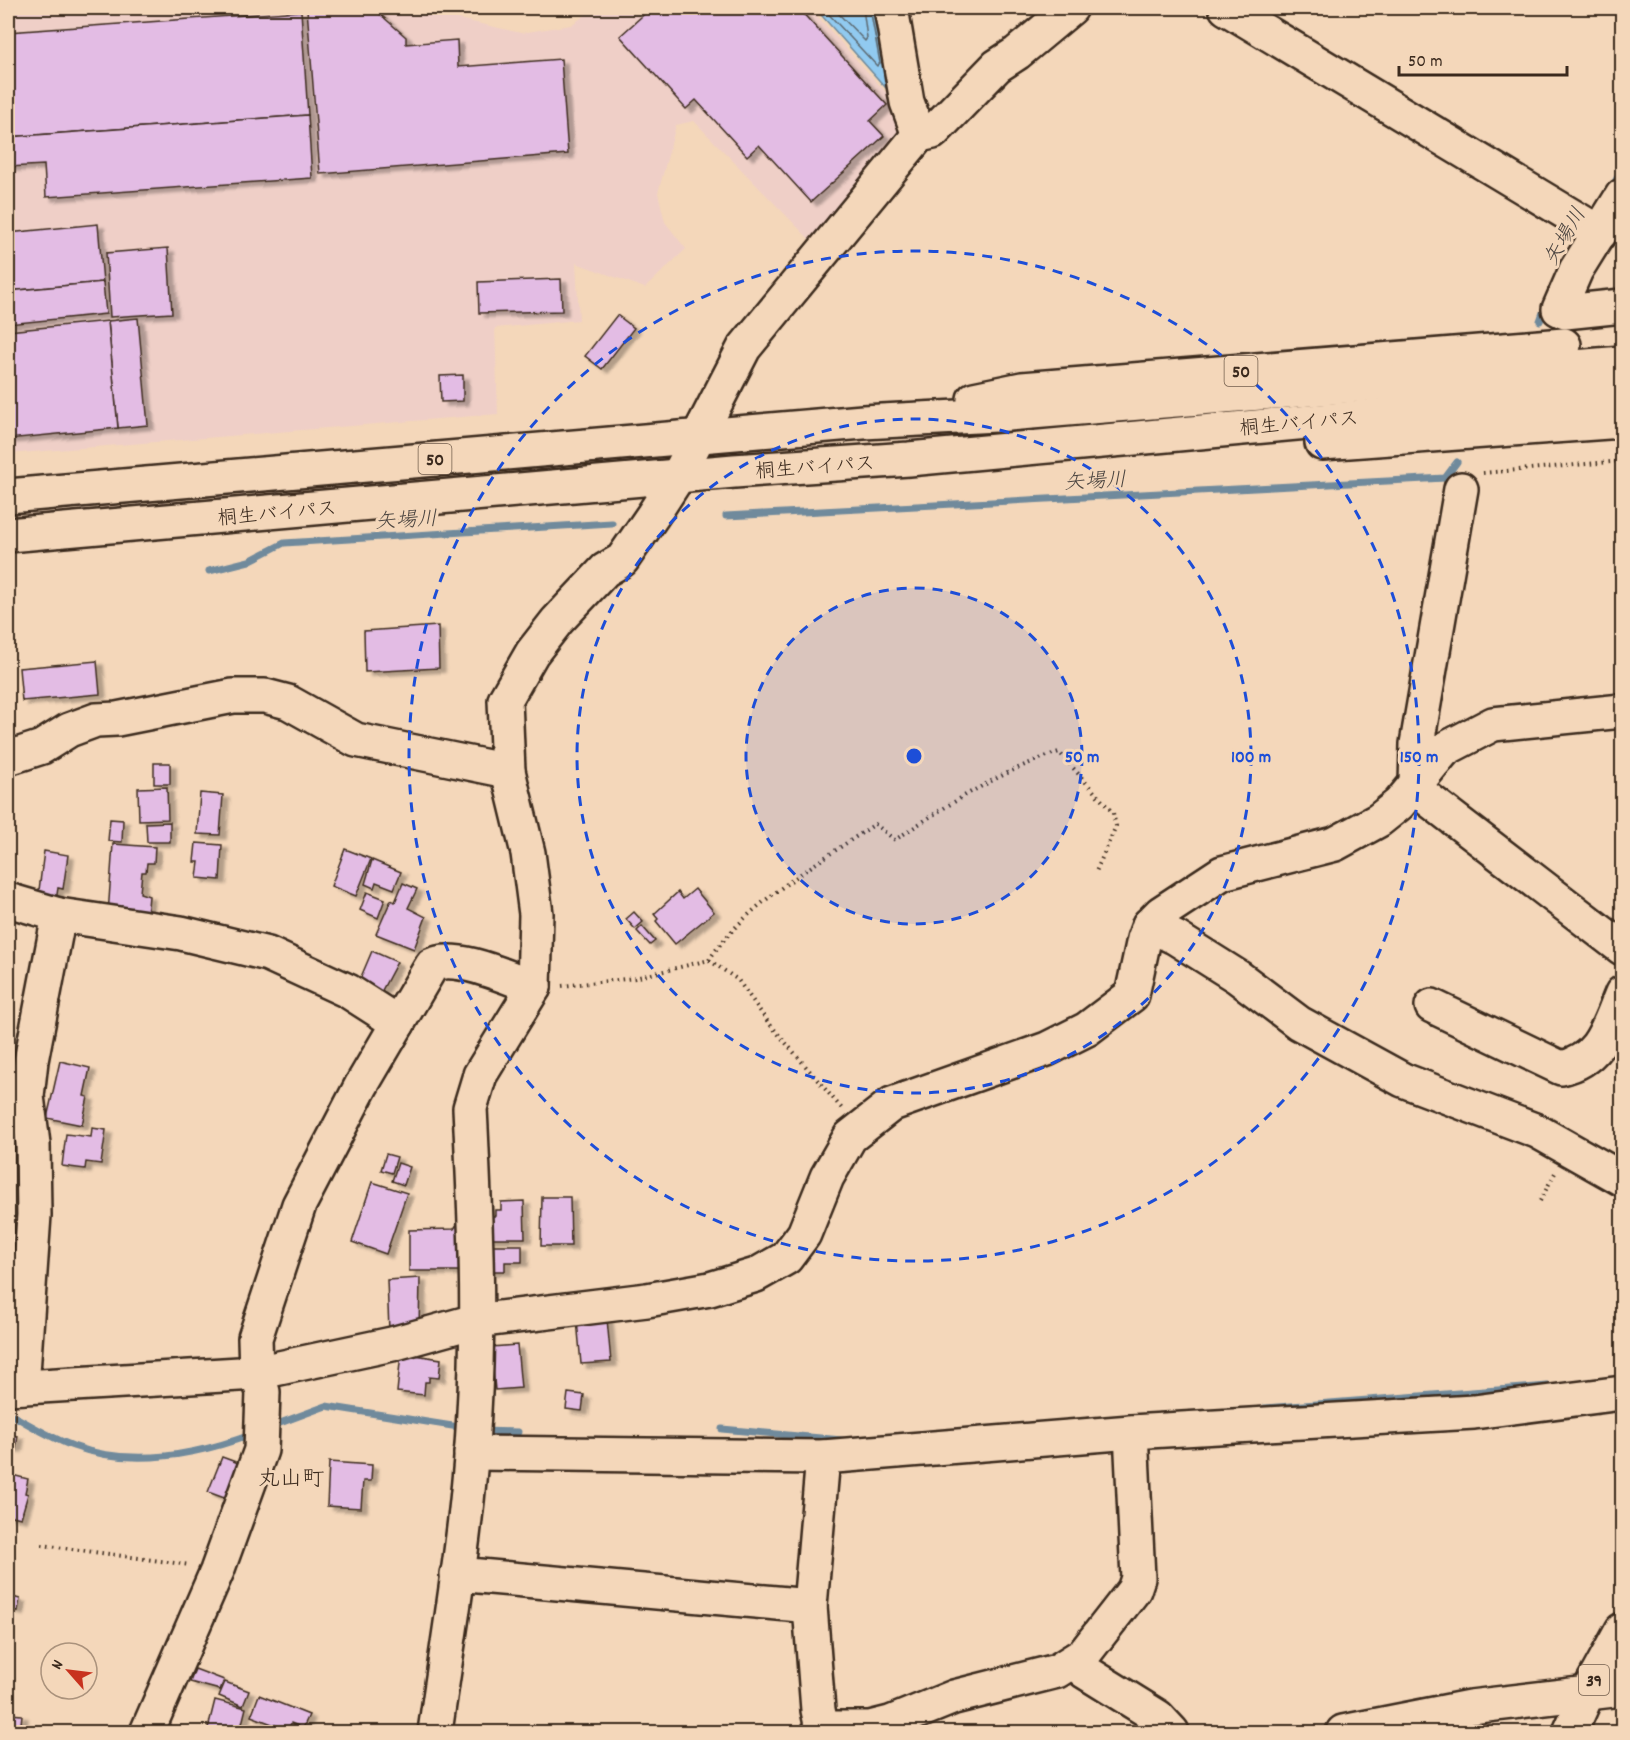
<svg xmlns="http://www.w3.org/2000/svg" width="1630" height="1740" font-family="Dekko,'Klee One',sans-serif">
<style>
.built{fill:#efcfc7}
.water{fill:#91caf0;stroke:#6f8a9c;stroke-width:1.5}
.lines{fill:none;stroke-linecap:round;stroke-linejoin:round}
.shore{stroke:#5d6a72;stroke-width:1.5}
.stream{stroke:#6f8a9c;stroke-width:7}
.building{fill:#e3bce4;stroke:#3b2a1e;stroke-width:1.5;filter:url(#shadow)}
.minor-casing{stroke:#3b2a1e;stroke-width:38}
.major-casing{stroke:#3b2a1e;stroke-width:38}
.highway-casing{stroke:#3b2a1e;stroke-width:38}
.path{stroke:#3b2a1e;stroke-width:4;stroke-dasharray:1.5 4.5;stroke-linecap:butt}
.minor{stroke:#f4d7ba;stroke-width:33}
.major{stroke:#f4d7ba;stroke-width:33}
.highway{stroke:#f4d7ba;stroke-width:33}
.ring{fill:none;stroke:#1d4ed8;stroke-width:3;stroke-dasharray:10 8}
.labels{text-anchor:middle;stroke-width:6;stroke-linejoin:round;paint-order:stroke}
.shield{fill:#f4d7ba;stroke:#725e4d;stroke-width:1.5}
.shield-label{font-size:18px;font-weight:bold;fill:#3b2a1e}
.street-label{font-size:20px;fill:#3b2a1e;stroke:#f4d7ba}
.water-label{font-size:21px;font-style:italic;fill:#48423e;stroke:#f4d7ba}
.quarter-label{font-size:22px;fill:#3b2a1e;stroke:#f4d7ba}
.centre{fill:#1d4ed8;stroke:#f4d7ba;stroke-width:3}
.ring-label{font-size:18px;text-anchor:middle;font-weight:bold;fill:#1d4ed8;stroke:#f4d7ba;stroke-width:6;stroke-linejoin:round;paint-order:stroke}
</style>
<defs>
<filter id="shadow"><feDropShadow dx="6" dy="4" stdDeviation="1.5" flood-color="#0004"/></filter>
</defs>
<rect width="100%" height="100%" fill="#f4d7ba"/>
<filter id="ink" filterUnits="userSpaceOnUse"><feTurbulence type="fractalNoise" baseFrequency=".0167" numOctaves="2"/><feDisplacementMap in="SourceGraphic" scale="12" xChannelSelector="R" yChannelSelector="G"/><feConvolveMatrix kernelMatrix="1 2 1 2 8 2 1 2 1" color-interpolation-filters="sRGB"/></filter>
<g filter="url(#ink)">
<path class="built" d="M 8,8 L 409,8 L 521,33 L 571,25 L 596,8 L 810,8 L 891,98 L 904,133 L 815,245 L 694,121 L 676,125 L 658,193 L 665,222 L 686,249 L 645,288 L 576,263 L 579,320 L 495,328 L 498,414 L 8,454 Z"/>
<path class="water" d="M 815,8 L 876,8 L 890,89 L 886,88 Z"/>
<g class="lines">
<g class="shore">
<path d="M 823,8 L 877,66 L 880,63 L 870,8"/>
<path d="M 833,8 L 865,41 L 867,38 L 863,8"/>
</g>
<g class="stream">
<path d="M 1612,187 L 1622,170"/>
<path d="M 1540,321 L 1546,304"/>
<path d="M 726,516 L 1445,478 L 1457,462"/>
<path d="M 209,571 L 249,561 L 284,543 L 612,523"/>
<path d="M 1265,1408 L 1548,1386"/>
<path d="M 8,1413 C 29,1424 51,1438 73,1446 C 132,1468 197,1455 253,1434"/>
<path d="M 272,1426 L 326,1406 L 465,1428"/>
<path d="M 722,1429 L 842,1440"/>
<path d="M 482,1431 L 518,1432"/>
</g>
</g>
<g class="building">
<path d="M 373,8 L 406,37 L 406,44 L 457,40 L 458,67 L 561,59 L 568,154 L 320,174 L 307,9 Z"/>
<path d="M 651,8 L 798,8 L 887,105 L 870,121 L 884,136 L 811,202 L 759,145 L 747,156 L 696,100 L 686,109 L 620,36 Z"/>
<path d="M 301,11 L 308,115 L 8,137 L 8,32 Z"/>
<path d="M 308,115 L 312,178 L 46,197 L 44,165 L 8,167 L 8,137 Z"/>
<path d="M 98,224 L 103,282 L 8,291 L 8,233 Z"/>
<path d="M 168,248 L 172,313 L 110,317 L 106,253 Z"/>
<path d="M 561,279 L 562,311 L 479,313 L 478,282 Z"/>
<path d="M 103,282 L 106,314 L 8,324 L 8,291 Z"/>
<path d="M 617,315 L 634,328 L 602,369 L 585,356 Z"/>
<path d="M 138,318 L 148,425 L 118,428 L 108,321 Z"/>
<path d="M 108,321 L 118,428 L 8,439 L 8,331 Z"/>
<path d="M 463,375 L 463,401 L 441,402 L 440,376 Z"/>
<path d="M 438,626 L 439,668 L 365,672 L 364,631 Z"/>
<path d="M 97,661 L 100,694 L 22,701 L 19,668 Z"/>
<rect x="154" y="763" width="16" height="21"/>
<path d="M 167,787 L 168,819 L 139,820 L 138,788 Z"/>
<path d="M 200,793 L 223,795 L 220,835 L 197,834 Z"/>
<path d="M 110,819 L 123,820 L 122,842 L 108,841 Z"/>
<path d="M 170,822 L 170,842 L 147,842 L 146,823 Z"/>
<path d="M 196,843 L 222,845 L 220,880 L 197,878 L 199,862 L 194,862 Z"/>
<path d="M 113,844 L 155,847 L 154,863 L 147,863 L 146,872 L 142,872 L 140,893 L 149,896 L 147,917 L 108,914 Z"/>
<path d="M 345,849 L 371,859 L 356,896 L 331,886 Z"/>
<path d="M 44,851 L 68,855 L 63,889 L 58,888 L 56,901 L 38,898 Z"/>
<path d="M 372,860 L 401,872 L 394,889 L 376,882 L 374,888 L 365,884 Z"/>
<path d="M 403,883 L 417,889 L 408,908 L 426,917 L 414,949 L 376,934 L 391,900 L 395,902 Z"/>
<path d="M 695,889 L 714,912 L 675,944 L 656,921 L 658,919 L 654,914 L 678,892 L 683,899 Z"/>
<path d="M 367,892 L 385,899 L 378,918 L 360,910 Z"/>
<path d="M 634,912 L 643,922 L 635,929 L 626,919 Z"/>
<path d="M 642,926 L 655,941 L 650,945 L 637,931 Z"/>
<path d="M 372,951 L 397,962 L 380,994 L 358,984 Z"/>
<path d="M 60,1061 L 90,1068 L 84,1096 L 88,1097 L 82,1125 L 47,1118 Z"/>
<path d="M 92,1128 L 106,1130 L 101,1164 L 86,1162 L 85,1169 L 62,1166 L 66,1134 L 91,1137 Z"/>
<path d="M 386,1154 L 397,1157 L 392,1173 L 381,1170 Z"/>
<path d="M 398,1163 L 410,1167 L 404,1185 L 392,1181 Z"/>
<path d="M 372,1182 L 407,1193 L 386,1254 L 352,1242 Z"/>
<path d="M 542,1197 L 570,1197 L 571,1246 L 541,1246 Z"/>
<path d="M 524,1201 L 525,1238 L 488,1238 L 488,1216 L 495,1216 L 495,1210 L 501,1210 L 501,1202 Z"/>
<path d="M 457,1224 L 472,1224 L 466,1271 L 409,1271 L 409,1230 L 454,1229 Z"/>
<path d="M 487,1245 L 522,1245 L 522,1262 L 505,1262 L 505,1271 L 487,1271 Z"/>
<path d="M 8,1264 L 16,1264 L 16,1284 L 8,1283 Z"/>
<path d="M 420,1278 L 419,1329 L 389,1330 L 387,1280 Z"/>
<path d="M 607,1319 L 611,1362 L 581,1364 L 577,1320 Z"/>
<path d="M 517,1345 L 521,1388 L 495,1390 L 491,1347 Z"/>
<path d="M 401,1353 L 441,1359 L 439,1378 L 429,1377 L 429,1382 L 425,1382 L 424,1395 L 397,1392 Z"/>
<path d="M 568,1393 L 584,1395 L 582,1411 L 566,1409 Z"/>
<path d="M 8,1435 L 18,1436 L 16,1448 L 8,1447 Z"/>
<path d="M 222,1457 L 241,1464 L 227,1499 L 208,1492 Z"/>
<path d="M 329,1462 L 372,1465 L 371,1481 L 363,1481 L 361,1508 L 327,1506 Z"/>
<path d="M 8,1474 L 28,1479 L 25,1493 L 28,1494 L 21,1518 L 8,1515 Z"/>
<path d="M 9,1596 L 20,1599 L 18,1611 L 8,1609 Z"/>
<path d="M 195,1669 L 224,1680 L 220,1690 L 190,1682 Z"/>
<path d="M 225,1682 L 249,1691 L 243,1706 L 219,1696 Z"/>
<path d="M 259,1695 L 309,1715 L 303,1728 L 291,1723 L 288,1730 L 251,1716 Z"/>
<path d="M 215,1700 L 246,1708 L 240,1732 L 193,1732 L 194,1729 L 207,1732 Z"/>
<path d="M 8,1714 L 22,1715 L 20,1732 L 8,1732 Z"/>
</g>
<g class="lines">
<defs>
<g id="minor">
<path d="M 891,8 L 907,102 L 919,135"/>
<path d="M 1226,8 L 1600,233"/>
<path d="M 1622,196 L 1576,270 L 1559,309 L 1565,312 L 1622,306"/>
<path d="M 1461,489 L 1417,744 L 1416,785 L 1424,796 L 1622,948"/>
<path d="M 8,758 L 42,747 L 69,730 L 96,720 L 117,719 L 233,696 L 265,696 L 288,702 L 356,740 L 508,771"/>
<path d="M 8,900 L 59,915 L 181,933 L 268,954 L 348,991 L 398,1023"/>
<path d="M 1149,925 L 1176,938 L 1238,977 L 1299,1023 L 1403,1080 L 1537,1131 L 1622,1179"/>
<path d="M 1432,1006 L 1561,1068 C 1601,1060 1608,1026 1622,993"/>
<path d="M 22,1387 L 34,1215 L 33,1144 L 27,1096 L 31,1061 L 59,915"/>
<path d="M 8,1388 L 256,1373 L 392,1344 L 475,1321 L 647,1300 L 710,1289 L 756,1275 L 786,1258 L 804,1234 L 827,1177 L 850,1137 L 892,1104 L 1047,1049 L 1087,1029 L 1132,995 L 1144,939 L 1149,925 L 1161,913 L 1222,873 L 1335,844 L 1379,820 L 1399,804 L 1445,749 L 1493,724 L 1622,711"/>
<path d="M 471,1453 L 823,1457 L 1131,1432 L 1474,1412 L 1622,1393"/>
<path d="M 823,1457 L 810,1606 L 818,1710 L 821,1724 L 827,1728 L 870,1728 L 890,1723 L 954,1697 L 1057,1671 L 1084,1654 L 1134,1590 L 1138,1578 L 1131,1432"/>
<path d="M 457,1574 L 810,1606"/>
<path d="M 1075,1661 L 1084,1671 L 1158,1717 L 1172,1732"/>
<path d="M 147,1732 L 217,1571 L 261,1450 L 263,1392 L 256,1373 L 255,1338 L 299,1205 L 361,1086 L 432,965 C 456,953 509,978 534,987"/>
<path d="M 435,1732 C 450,1626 469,1519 474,1412 C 480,1312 475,1209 470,1108 L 480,1075 L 534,987 L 536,914 L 528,853 L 508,771 L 505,700 L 532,653 L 557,621 L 605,570 L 622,560 L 653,515 L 677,478 L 744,348 L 919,135 L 933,132 L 997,66 L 1017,53 L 1071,8"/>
<path d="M 1343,1732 L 1470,1707 L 1622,1689"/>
</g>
<path id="major" d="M 1570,1732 L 1587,1694 L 1622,1630"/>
<g id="highway">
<path d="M 974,399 L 1022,389 L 1564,345"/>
<path d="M 1322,443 L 1622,421"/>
<path d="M 8,496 L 863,422 L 996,415 L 1622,363"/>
<path d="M 8,535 L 734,471 L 909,459 L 1622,393"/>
</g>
</defs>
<use href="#minor" class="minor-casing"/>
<use href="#major" class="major-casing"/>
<use href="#highway" class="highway-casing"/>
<g class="path">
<path d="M 1483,473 L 1622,461"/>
<path d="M 709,960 C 744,905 821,861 875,824 L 895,840 C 945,806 1001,771 1059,752 L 1113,813 L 1116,826 L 1095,874"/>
<path d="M 562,986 L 635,978 L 709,960 L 738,980 L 768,1022 L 843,1110"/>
<path d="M 1540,1201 L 1555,1173"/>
<path d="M 42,1545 L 190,1565"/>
</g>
<use href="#minor" class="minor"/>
<use href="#major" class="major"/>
<use href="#highway" class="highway"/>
</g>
</g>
<circle cx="914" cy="756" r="168" fill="#1d4ed8" fill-opacity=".12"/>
<g class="ring">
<circle cx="914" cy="756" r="168"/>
<circle cx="914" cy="756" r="337"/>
<circle cx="914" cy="756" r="505"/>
</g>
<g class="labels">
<g class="shield">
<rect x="1224.5" y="356" width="33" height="30" rx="4.5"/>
<rect x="418.5" y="444" width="33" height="30" rx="4.5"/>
<rect x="1579" y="1665" width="30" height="30" rx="4.5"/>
</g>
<g class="shield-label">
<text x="1241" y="377">50</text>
<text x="435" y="465">50</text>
<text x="1594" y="1686">39</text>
</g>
<g class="street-label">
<text transform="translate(1299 422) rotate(-5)" y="7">桐生バイパス</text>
<text transform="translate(815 466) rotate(-4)" y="7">桐生バイパス</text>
<text transform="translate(277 512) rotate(-5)" y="7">桐生バイパス</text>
</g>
<g class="water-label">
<text transform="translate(1564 236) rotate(-60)" y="7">矢場川</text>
<text transform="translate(1095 480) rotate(-3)" y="7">矢場川</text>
<text transform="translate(406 519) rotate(-3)" y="7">矢場川</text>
</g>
<g class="quarter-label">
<text x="291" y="1485">丸山町</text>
</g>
</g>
<circle cx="914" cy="756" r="9" class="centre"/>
<g class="ring-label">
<text x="1082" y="762">50 m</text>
<text x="1251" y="762">100 m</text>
<text x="1419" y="762">150 m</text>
</g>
<rect width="1630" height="1740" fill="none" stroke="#f4d7ba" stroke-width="30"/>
<rect x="15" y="15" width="1600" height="1710" fill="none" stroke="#3b2a1e" stroke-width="2" filter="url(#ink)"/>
<g transform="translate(69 1671) rotate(298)"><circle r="28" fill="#f4d7ba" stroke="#aa927c" stroke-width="1.5"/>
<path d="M0-4.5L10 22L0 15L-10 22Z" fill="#c8321e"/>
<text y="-9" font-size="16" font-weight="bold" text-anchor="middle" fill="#3b2a1e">N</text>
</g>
<path d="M1399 66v9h168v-9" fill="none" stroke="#3b2a1e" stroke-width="3"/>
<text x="1408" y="66" font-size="18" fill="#3b2a1e" stroke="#f4d7ba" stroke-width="4.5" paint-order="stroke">50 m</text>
</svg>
